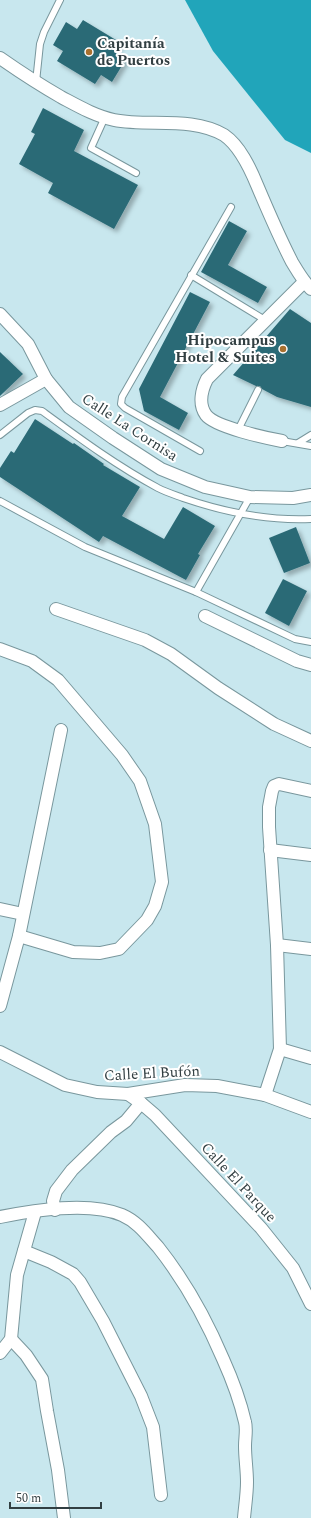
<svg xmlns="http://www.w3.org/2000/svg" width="311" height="1518" font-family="Spectral,serif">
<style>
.water{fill:#21a5ba}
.building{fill:#2c6a76;filter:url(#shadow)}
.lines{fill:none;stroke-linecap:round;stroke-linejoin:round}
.lane-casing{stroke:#79979d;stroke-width:8}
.street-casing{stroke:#79979d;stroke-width:14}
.lane{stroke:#fff;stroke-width:6}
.street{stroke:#fff;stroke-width:12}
.poi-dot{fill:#a8702e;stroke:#fff;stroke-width:1.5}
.labels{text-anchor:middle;stroke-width:4;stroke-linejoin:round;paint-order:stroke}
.poi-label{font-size:15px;font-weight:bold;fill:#323f42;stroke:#fff;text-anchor:start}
.street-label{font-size:15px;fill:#323f42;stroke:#fff}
</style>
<defs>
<filter id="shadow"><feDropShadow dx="3.5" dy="3.5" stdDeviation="2" flood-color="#0004"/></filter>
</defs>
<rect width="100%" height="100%" fill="#c8e7ee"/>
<path class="water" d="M 185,0 L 311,0 L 311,153 L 285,140 L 213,51 Z"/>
<g class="building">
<path d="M 83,20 L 121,43 L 115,52 L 126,59 L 112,82 L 101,75 L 95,84 L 57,61 L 63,51 L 53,45 L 66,22 L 77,29 Z"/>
<path d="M 43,108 L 84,130 L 74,151 L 138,185 L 114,229 L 48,193 L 53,183 L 19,164 L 35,134 L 31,132 Z"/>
<path d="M 229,221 L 247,231 L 228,265 L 267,287 L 258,303 L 201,272 Z"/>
<path d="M 190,292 L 210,302 L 160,397 L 188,413 L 179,430 L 144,411 L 139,389 Z"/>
<path d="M 290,309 L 311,323 L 311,407 L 277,397 L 262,389 L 260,386 L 256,386 L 233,375 Z"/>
<path d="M 0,352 L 23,374 L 0,396 Z"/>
<path d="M 35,419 L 73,444 L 74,443 L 104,464 L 103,465 L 140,487 L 122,516 L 164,539 L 183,507 L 215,526 L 198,554 L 200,555 L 186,580 L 103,536 L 99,542 L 0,477 L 0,468 L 11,451 L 14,453 Z"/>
<path d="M 296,527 L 310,563 L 284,573 L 269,538 Z"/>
<path d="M 283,579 L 307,591 L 289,626 L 265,613 Z"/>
</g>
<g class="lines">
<defs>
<g id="lane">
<path d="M 36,82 L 40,44 L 44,32 L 60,0"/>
<path d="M 105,117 L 91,148 L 136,173"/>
<path d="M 191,275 L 265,320"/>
<path d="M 238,430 L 258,390"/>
<path d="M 0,435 L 28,413 L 35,410 L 42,411 C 79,438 117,466 158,488 C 166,492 175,495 183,498 C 224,512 267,521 311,519"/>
<path d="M 282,441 L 311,446"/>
<path d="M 298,443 L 311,435"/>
<path d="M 200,451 L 125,408 L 121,404 L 122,397 L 231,207"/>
<path d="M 0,501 L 85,547 L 196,592 L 295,639 L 311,642"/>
<path d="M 196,592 L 250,497"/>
</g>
<g id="street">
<path d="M 0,58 C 20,72 40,85 61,97 C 78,106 95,116 114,120 C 149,127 191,116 224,135 C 240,146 250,168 257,185 C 268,211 279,237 292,262 C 298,272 303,281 311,289"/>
<path d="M 0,314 L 28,344 L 46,379 L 69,407 L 113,438 L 161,469 L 205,487 L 250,497 L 293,498 L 311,495"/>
<path d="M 0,405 L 46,379"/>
<path d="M 282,441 C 266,438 215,427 206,415 C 198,404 202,389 207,379 L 304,282"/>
<path d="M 56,609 L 145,640 L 171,654 L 218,688 L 274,724 L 311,741"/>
<path d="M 205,616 L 297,661 L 311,665"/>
<path d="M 0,649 L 32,661 L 58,680 L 122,755 L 140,781 L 155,824 L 162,882 L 155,906 L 147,920 L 119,949 L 100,953 L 73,952 L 19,936"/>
<path d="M 270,850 L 311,855"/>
<path d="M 0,909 L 23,914"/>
<path d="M 277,945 L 311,949"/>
<path d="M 0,1006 L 19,936 L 61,730"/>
<path d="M 280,1049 L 311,1058"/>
<path d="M 0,1052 L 65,1085 L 97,1092 L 128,1094 L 185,1085 L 217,1086 L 265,1095 L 311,1112"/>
<path d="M 128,1094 L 141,1103 L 155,1115 L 261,1228 L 293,1268 L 311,1304"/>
<path d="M 265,1095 L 280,1049 L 277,945 L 269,827 L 269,807 L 272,791 L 274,786 L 279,784 L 311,791"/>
<path d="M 55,1210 L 53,1201 L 56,1191 L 72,1170 L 111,1132 L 126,1121 L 141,1103"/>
<path d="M 0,1217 C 35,1210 89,1201 122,1215 C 138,1222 147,1235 158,1247 C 185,1281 206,1319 223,1359 C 232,1379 240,1400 245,1422 C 247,1429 245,1438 245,1446 C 245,1458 247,1470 247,1482 C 247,1494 245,1506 244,1518"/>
<path d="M 24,1251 L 51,1262 L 73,1274 L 80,1282 L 103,1321 L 141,1396 L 153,1427 L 161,1495"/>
<path d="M 11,1339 L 26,1355 L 42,1379 L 47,1411 L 58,1470 L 64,1518"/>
<path d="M 0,1353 L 11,1339 L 17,1275 L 35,1212"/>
</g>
</defs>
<use href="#lane" class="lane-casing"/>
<use href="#street" class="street-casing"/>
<use href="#lane" class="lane"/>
<use href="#street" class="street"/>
</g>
<g class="poi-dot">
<circle cx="89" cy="52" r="4"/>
<circle cx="283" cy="349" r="4"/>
</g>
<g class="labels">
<g class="poi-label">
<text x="97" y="48">Capitanía<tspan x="97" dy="17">de Puertos</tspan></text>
<text x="275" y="345" text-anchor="end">Hipocampus<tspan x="275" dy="17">Hotel &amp; Suites</tspan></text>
</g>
<g class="street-label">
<text transform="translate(130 427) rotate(33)" y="5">Calle La Cornisa</text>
<text transform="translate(152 1073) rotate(-3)" y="5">Calle El Bufón</text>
<text transform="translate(239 1182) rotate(47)" y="5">Calle El Parque</text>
</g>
</g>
<path d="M10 1502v6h91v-6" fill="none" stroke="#323f42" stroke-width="2"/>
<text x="16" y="1502" font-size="12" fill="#323f42" stroke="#ffffff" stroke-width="3" paint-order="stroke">50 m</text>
</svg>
